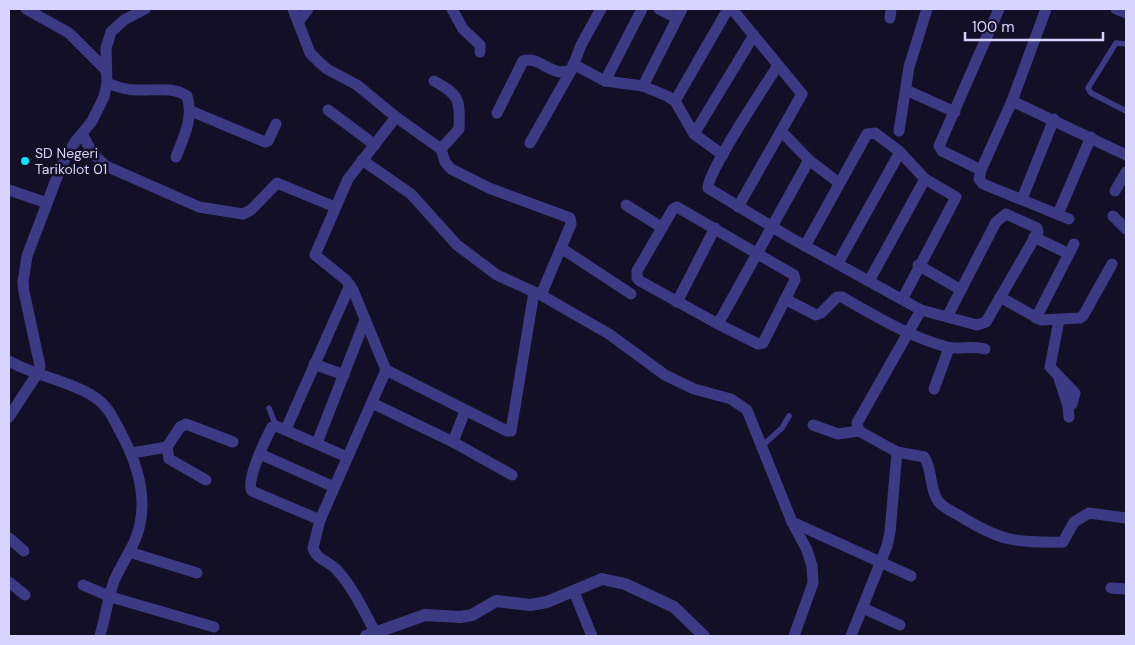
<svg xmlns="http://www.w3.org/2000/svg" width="1135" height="645" font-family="'DM Sans',sans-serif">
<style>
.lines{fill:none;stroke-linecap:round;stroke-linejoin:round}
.service{stroke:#3d3a85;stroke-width:5.5}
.minor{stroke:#3d3a85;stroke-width:11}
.tertiary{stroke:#3d3a85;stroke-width:12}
.poi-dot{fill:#00e5ff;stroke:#130f26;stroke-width:2}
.labels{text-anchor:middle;stroke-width:5;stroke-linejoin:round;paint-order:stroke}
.poi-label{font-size:14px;fill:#d9d4ff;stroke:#130f26;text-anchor:start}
</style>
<rect width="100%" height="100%" fill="#130f26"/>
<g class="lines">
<g class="service">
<path d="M 1126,44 L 1116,43 L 1088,88 L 1091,93 L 1126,111"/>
<path d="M 269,408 L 276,426"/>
<path d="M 762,446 L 782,428 L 789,416"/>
</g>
<g class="minor">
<path d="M 26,9 L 69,33 L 106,70"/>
<path d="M 293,9 L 310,53 L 320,63 L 327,69 L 357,85 L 396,117 L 441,149 L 445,162 L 451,169 L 489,188 L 570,218 L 571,224 L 541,295"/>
<path d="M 452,9 L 463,29 L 480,45 L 480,52"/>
<path d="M 659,9 L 677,18"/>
<path d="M 732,9 L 802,94 L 738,207"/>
<path d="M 1046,9 L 1012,101 L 981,170 L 979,179 L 983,184 L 1069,219"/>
<path d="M 1116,9 L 1126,13"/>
<path d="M 890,18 L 891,9"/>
<path d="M 299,21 L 308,9"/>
<path d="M 573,64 L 605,81 L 643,86 L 667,96 L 675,101 L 694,134 L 723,155"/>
<path d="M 778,65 C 766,85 708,170 708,188 L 789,237 L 921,310 L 977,325 L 986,322 L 1038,232 L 1037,228 L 1006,214 L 996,222 L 947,317"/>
<path d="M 434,81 C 460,95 460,100 459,129 L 441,149"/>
<path d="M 605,81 L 642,9"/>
<path d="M 107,83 C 117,87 127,90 137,90 C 155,91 171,86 187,96 C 194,118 184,136 176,157"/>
<path d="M 643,86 L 682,9"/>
<path d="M 906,90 L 955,112"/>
<path d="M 675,101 L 728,9"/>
<path d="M 1012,101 L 1126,155"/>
<path d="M 328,110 L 375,145"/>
<path d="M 191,111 L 265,142 L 268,141 L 276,124"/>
<path d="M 497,113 L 523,61 C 541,55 552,80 572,69 L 581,45 L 601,9"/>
<path d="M 899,131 L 909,67 L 927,9"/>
<path d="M 782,132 L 809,160 L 839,183"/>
<path d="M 82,134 L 93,154 L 106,166 L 199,207 L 243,214 L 251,210 L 277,183 L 335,207"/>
<path d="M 694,134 L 754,35"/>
<path d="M 530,143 L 572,69"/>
<path d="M 900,152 L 925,179 L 956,197 L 903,298"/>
<path d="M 362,160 L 411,194 L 457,245 L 497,275 L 541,295 L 609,334 L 665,375 L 694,389 L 731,399 L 747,410 L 792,522 L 807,550 L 812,566 L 813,583 L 794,636"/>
<path d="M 981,170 L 942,151 L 939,146 L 999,9"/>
<path d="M 9,190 L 47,203"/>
<path d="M 1115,191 L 1126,172"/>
<path d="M 1022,199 L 1054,119"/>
<path d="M 626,205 L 661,227"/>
<path d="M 1058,214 L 1091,137"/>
<path d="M 1113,216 L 1126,229"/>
<path d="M 1034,237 L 1069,254"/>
<path d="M 805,246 L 867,134 L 875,133 L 900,152 L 838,263"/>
<path d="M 561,248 L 631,294"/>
<path d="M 918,265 L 961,290"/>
<path d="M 869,281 L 925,179"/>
<path d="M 1000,297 L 1041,320 L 1080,318 L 1083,316 L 1112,264"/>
<path d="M 785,299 L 816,315 L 821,313 L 837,297 L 842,297 C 875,316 910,337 947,347 C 959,350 971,345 985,349"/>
<path d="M 677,302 L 715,228"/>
<path d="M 1036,318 L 1074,244"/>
<path d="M 1059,320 L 1050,367 L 1075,393 L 1072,404 L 1068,406"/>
<path d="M 718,324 L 758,344 L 763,343 L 795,280 L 794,275 L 677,207 L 673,209 L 637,271 L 637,278 L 640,281 L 718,324 L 809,160"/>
<path d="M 9,361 C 35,376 67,380 93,396 C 108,405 114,420 122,435 C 139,467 150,504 135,540 C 129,554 120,567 114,581 C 108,598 105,618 100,636"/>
<path d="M 314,364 L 344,375"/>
<path d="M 386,370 L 507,431 L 511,431 L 534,292"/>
<path d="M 1059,378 L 1068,406 L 1069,417"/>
<path d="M 934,389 L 949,348"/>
<path d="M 372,403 L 453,442 L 512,475"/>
<path d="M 9,417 L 37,374 L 40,366 L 24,292 L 23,282 L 27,256 L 62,164 L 75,142 L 92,121 L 104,97 L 107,83 L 106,48 L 111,32 L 124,20 L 145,9"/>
<path d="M 813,425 L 838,434 L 859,431"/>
<path d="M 286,429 L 350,285"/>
<path d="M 453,442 L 465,411"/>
<path d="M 317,443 L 365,320"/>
<path d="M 167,447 L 169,459 L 206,480"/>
<path d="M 897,452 L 924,457 C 933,470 929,488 938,501 C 943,508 953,512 960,516 C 1000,541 1016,543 1063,542 L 1074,522 L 1089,513 L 1126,518"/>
<path d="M 132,453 L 167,447 L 180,427 L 186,424 L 233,442"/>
<path d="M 260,454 L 334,487"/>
<path d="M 320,520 L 252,491 C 245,482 266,438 272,427 L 276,426 L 347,457"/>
<path d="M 792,522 L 911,576"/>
<path d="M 9,538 L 24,551"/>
<path d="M 129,552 L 197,573"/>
<path d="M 9,582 L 25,595"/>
<path d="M 83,585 L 111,597 L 214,627"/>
<path d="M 1111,588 L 1126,589"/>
<path d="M 574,592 L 592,636"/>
<path d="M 863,608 L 900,625"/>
<path d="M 375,636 L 375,632 C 364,611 352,586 336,569 C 328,561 316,559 313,548 L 320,520 L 386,370 L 353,290 L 346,280 L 315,255 L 348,179 L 396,117"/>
<path d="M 851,636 L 887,546 L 890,532 L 897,452 L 859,431 L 857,423 L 921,310"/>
</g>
<path class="tertiary" d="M 366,636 L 425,615 L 460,617 L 472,615 L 496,601 L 530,605 L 547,602 L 602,579 L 625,584 L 674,607 L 704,636"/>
</g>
<circle class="poi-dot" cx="25" cy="161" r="5"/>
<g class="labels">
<g class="poi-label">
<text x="35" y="158">SD Negeri<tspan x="35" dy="16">Tarikolot 01</tspan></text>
</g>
</g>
<rect width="1135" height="645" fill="none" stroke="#d9d4ff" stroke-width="20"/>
<path d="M965 32v8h138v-8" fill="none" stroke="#d9d4ff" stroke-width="2.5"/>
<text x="972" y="32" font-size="15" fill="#d9d4ff" stroke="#130f26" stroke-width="4" paint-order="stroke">100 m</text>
</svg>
